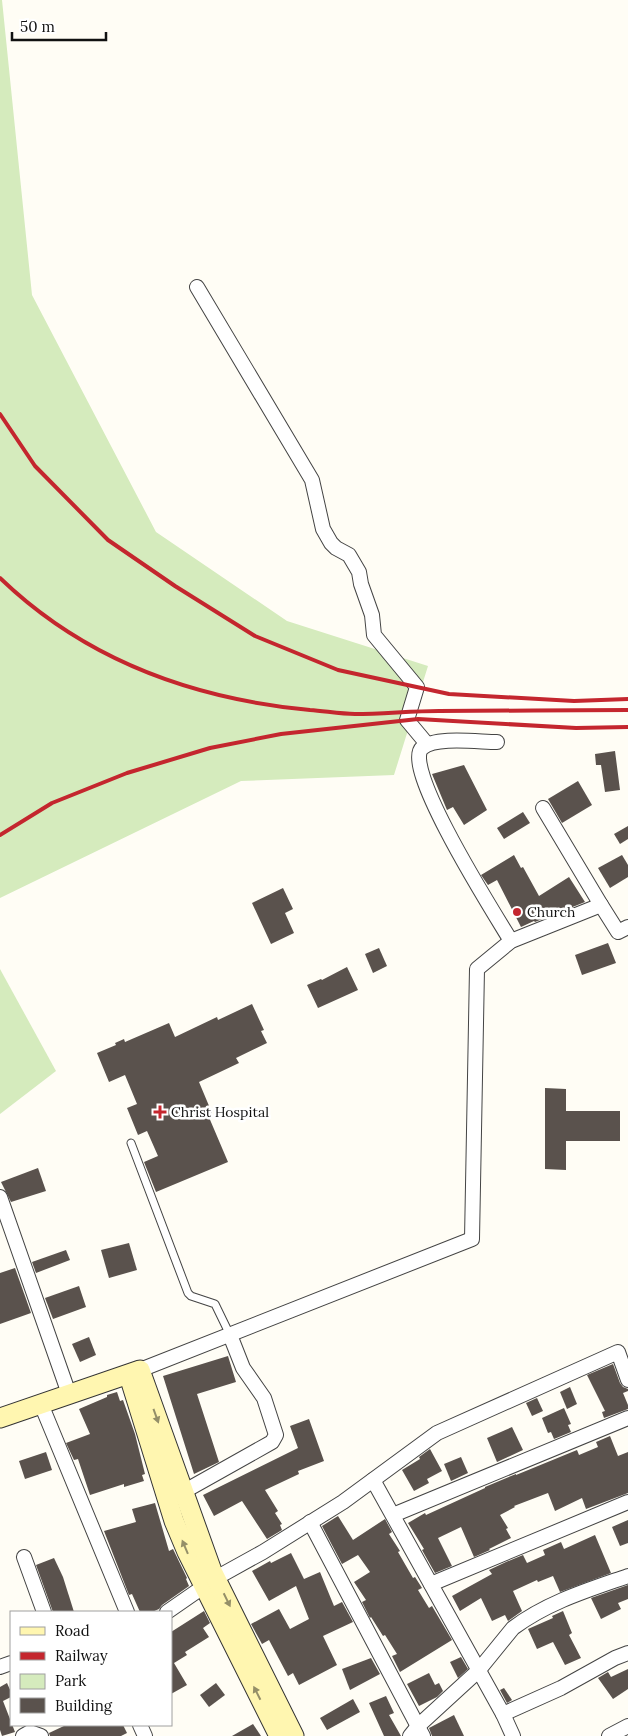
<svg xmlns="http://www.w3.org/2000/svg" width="628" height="1736" font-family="Lora,serif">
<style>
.green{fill:#d5ebbd}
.building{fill:#5a524d}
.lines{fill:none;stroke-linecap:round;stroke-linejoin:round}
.lane-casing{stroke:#444;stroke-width:9}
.street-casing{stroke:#444;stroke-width:16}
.secondary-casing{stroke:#333;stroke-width:21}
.lane{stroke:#fff;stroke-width:7}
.street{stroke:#fff;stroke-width:14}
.secondary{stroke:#fff6b0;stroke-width:19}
.rail{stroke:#c4262e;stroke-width:4}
.oneway{fill:#948f68}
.poi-dot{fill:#c4262e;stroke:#fff;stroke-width:2}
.labels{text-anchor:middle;stroke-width:5;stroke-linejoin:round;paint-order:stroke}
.poi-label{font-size:14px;fill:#111;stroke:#fff;text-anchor:start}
</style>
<rect width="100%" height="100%" fill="#fffdf5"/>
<g class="green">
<path d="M 0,0 L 2,0 L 32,295 L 156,532 L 287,621 L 428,666 L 394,775 L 241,781 L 0,898 Z"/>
<path d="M 0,969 L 56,1071 L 0,1114 Z"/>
</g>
<g class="building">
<path d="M 615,751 L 620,790 L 605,792 L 601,765 L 596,765 L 595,754 Z"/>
<path d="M 464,765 L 487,810 L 464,825 L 453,807 L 447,810 L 432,774 Z"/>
<path d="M 578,781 L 592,805 L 562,823 L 548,799 Z"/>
<path d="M 523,812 L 530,823 L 504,839 L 497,828 Z"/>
<path d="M 628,826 L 628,839 L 620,844 L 614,834 Z"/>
<path d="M 514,855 L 521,868 L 523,867 L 539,896 L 569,877 L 585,902 L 535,922 L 534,921 L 521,927 L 497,880 L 488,885 L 481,875 Z"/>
<path d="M 622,855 L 628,865 L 628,877 L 610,888 L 598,868 Z"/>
<path d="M 283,888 L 293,909 L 285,913 L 294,933 L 271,944 L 252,903 Z"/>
<path d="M 608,943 L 616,963 L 582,975 L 575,955 Z"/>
<path d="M 379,948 L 387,966 L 373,973 L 365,954 Z"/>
<path d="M 347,967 L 358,990 L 318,1008 L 307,985 L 321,979 L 322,980 Z"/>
<path d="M 252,1004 L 264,1030 L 261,1031 L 267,1043 L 236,1058 L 239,1063 L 199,1082 L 212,1113 L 208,1115 L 228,1162 L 156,1192 L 144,1162 L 158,1156 L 147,1131 L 138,1135 L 127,1108 L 137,1104 L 125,1075 L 109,1082 L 97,1053 L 116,1045 L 115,1043 L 124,1039 L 125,1042 L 169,1023 L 175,1037 L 217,1017 L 218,1020 Z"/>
<path d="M 545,1088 L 566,1089 L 566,1111 L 620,1111 L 620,1141 L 566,1141 L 566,1170 L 545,1169 Z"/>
<path d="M 38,1168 L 46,1191 L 11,1202 L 1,1182 Z"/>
<path d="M 129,1243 L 137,1270 L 109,1278 L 101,1250 Z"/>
<path d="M 66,1250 L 70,1260 L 36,1273 L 32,1262 Z"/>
<path d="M 15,1268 L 31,1313 L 0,1324 L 0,1273 Z"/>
<path d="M 79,1286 L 86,1307 L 53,1319 L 45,1298 Z"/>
<path d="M 89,1337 L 96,1355 L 80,1362 L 72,1344 Z"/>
<path d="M 228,1356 L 236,1382 L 197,1394 L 219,1462 L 194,1474 L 163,1376 Z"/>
<path d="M 613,1364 L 620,1383 L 623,1387 L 628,1389 L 628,1391 L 623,1393 L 628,1405 L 628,1409 L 604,1418 L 602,1412 L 605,1411 L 587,1375 Z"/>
<path d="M 570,1387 L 577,1404 L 567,1409 L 560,1392 Z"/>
<path d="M 117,1392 L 120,1401 L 123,1400 L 135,1434 L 145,1474 L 142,1475 L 144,1481 L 124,1487 L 124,1484 L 90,1495 L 78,1459 L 74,1460 L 66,1443 L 90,1434 L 79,1409 L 107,1397 L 107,1395 Z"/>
<path d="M 537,1398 L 543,1411 L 532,1416 L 526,1403 Z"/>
<path d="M 564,1408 L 571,1424 L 568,1425 L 571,1432 L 554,1439 L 551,1432 L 548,1433 L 542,1418 Z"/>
<path d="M 309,1419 L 324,1461 L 298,1471 L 299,1474 L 265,1490 L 278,1511 L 275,1513 L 282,1524 L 280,1525 L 282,1530 L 267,1539 L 242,1501 L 214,1516 L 203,1495 L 298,1448 L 290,1426 Z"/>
<path d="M 512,1427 L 523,1450 L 497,1462 L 487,1438 Z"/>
<path d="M 610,1436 L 618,1456 L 628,1452 L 628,1493 L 586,1509 L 582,1498 L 555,1511 L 548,1493 L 514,1506 L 515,1507 L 500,1515 L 508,1528 L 506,1529 L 511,1538 L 489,1549 L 490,1550 L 474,1557 L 461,1527 L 438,1538 L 452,1566 L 435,1573 L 422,1550 L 424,1549 L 408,1523 L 425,1513 L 426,1515 L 485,1488 L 485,1487 L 516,1474 L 516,1475 L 577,1450 L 579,1455 L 598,1447 L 596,1442 Z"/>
<path d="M 430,1449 L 442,1471 L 427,1479 L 429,1483 L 414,1491 L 402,1470 L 420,1459 L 419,1457 Z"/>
<path d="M 46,1452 L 52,1470 L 25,1479 L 19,1461 Z"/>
<path d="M 461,1457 L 468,1473 L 451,1481 L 444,1464 Z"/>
<path d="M 155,1503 L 169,1551 L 173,1549 L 187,1578 L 186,1579 L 189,1586 L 162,1605 L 159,1609 L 152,1612 L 140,1612 L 132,1594 L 129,1595 L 104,1531 L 136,1522 L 132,1509 Z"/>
<path d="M 338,1516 L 353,1540 L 385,1519 L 392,1532 L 389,1534 L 400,1551 L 398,1552 L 413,1578 L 415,1577 L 422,1588 L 418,1590 L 429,1608 L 432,1606 L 452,1640 L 400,1672 L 392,1656 L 397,1654 L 385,1635 L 383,1636 L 371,1617 L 370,1618 L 362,1602 L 366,1600 L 354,1582 L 370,1572 L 358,1555 L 342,1564 L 322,1526 Z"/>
<path d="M 628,1520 L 628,1543 L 620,1546 L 612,1527 Z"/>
<path d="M 595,1535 L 611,1573 L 560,1592 L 553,1576 L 538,1582 L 537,1580 L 513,1591 L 522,1611 L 508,1621 L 505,1615 L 492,1621 L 481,1598 L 460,1611 L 452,1596 L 492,1574 L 489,1570 L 506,1562 L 523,1555 L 527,1563 L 545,1555 L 543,1550 L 561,1542 L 564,1549 Z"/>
<path d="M 291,1553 L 304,1579 L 320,1572 L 334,1606 L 342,1602 L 353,1622 L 323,1636 L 337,1665 L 299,1685 L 293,1673 L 288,1676 L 269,1640 L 262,1644 L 251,1624 L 279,1609 L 290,1629 L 309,1619 L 296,1586 L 269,1601 L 252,1571 L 270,1561 L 271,1563 Z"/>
<path d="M 54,1558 L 63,1577 L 74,1612 L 53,1612 L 36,1565 Z"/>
<path d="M 628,1585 L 628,1599 L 618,1603 L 621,1609 L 601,1619 L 591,1598 Z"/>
<path d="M 204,1611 L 210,1623 L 203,1628 L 209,1637 L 185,1652 L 187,1655 L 174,1663 L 187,1685 L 171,1694 L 171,1632 Z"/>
<path d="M 563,1611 L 572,1633 L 569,1635 L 581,1658 L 565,1665 L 553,1642 L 537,1649 L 528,1629 L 553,1618 L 552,1616 Z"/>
<path d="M 461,1657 L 468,1669 L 458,1678 L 450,1662 Z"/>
<path d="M 371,1658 L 380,1674 L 350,1690 L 342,1669 Z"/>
<path d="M 628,1669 L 628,1689 L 613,1699 L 598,1678 L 608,1672 L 611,1677 Z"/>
<path d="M 429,1673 L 435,1685 L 439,1683 L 443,1691 L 437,1697 L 419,1706 L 407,1684 Z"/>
<path d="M 7,1683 L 11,1692 L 11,1697 L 3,1701 L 15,1732 L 2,1736 L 0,1730 L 0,1687 Z"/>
<path d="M 216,1683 L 225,1695 L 209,1707 L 200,1695 Z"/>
<path d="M 504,1688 L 512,1700 L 507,1703 L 500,1690 Z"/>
<path d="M 386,1696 L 394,1713 L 389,1715 L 401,1736 L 384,1736 L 369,1703 Z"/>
<path d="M 353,1699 L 360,1712 L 327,1730 L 320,1718 Z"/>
<path d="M 454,1715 L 464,1736 L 432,1736 L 429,1728 Z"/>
<path d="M 253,1724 L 261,1736 L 232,1736 Z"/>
<path d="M 66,1725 L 123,1725 L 127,1733 L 121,1736 L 50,1736 L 49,1733 Z"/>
</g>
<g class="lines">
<defs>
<path id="lane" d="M 131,1143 L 188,1293 L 191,1296 L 215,1304 L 230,1335"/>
<g id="street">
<path d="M 197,287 L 312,480 L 323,529 L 331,543 L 336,548 L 349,555 L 359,572 L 361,584 L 372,615 L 374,635 L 417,687 L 407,720 L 427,744"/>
<path d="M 497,742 C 479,742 435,736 422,748 C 401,767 496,916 511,941"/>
<path d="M 543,808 L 601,905"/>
<path d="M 0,1197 L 69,1394"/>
<path d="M 140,1370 L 472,1239 L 477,969 L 511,941 L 601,905 L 618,932 L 628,927"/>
<path d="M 41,1404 L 127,1612"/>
<path d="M 373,1480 L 503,1714 L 561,1688 L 615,1658 L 628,1653"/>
<path d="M 183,1492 L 272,1442 L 276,1435 L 264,1398 L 243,1368 L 230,1335"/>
<path d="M 393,1515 L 628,1418"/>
<path d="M 310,1522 L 423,1736"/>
<path d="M 24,1557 L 44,1612"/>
<path d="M 431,1584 L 628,1502"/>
<path d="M 167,1612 L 216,1578 L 263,1552 L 343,1502 L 437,1433 L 618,1352 L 628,1380"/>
<path d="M 0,1667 L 11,1663"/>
<path d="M 503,1714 L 513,1736"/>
<path d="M 140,1725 L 145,1736"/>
<path d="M 23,1736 L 30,1732 L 41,1736"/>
<path d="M 410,1736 L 418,1726 L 478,1671 L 513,1628 C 548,1602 588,1590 628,1576"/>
<path d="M 609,1736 L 628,1726"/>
</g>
<g id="secondary">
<path d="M 129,1376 L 174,1521 L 187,1552 L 279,1736"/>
<path d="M 0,1418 L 140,1370 L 212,1571 L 294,1736"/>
</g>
</defs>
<use href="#lane" class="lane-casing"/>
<use href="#street" class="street-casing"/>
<use href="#secondary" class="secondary-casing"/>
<use href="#lane" class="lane"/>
<use href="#street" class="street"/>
<use href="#secondary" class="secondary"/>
<g class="rail">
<path d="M 0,414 L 35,466 L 108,540 L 175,586 L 255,636 L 338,670 L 449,694 L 574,701 L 628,699"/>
<path d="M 0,578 C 86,661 193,699 310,710 C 325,711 340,714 355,714 C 383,714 411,711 439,711 C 502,711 565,710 628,710"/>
<path d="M 0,835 L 52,803 L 127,773 L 210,748 L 281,734 L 418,719 L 576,728 L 628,727"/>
</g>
</g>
<defs><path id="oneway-solid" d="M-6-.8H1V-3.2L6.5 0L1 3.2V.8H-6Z" transform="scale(1.25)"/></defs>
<g class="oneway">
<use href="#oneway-solid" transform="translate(156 1416) rotate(70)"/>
<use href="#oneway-solid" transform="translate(185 1547) rotate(-113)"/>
<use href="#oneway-solid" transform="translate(227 1600) rotate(64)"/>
<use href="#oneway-solid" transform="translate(257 1693) rotate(-117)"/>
</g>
<g class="poi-dot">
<circle cx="517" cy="912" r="5"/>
<path d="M157.5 1104.5h5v5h5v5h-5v5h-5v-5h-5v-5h5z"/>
</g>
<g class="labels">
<g class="poi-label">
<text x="527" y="917">Church</text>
<text x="171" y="1117">Christ Hospital</text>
</g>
</g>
<rect x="10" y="1611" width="162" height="115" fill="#ffffff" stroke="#a0a0a0"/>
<rect x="20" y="1627" width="25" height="8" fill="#fff6b0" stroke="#a0a0a0"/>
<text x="55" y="1636" font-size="15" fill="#111111">Road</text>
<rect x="20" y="1652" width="25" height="8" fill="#c4262e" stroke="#a0a0a0"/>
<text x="55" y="1661" font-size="15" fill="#111111">Railway</text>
<rect x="20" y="1674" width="25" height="15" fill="#d5ebbd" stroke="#a0a0a0"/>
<text x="55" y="1686" font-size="15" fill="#111111">Park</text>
<rect x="20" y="1698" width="25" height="15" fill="#5a524d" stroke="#a0a0a0"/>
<text x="55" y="1711" font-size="15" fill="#111111">Building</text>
<path d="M12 32v8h94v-8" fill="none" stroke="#111111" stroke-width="2.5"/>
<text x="20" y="32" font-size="15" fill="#111111" stroke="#ffffff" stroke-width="4" paint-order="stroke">50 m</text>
</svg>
